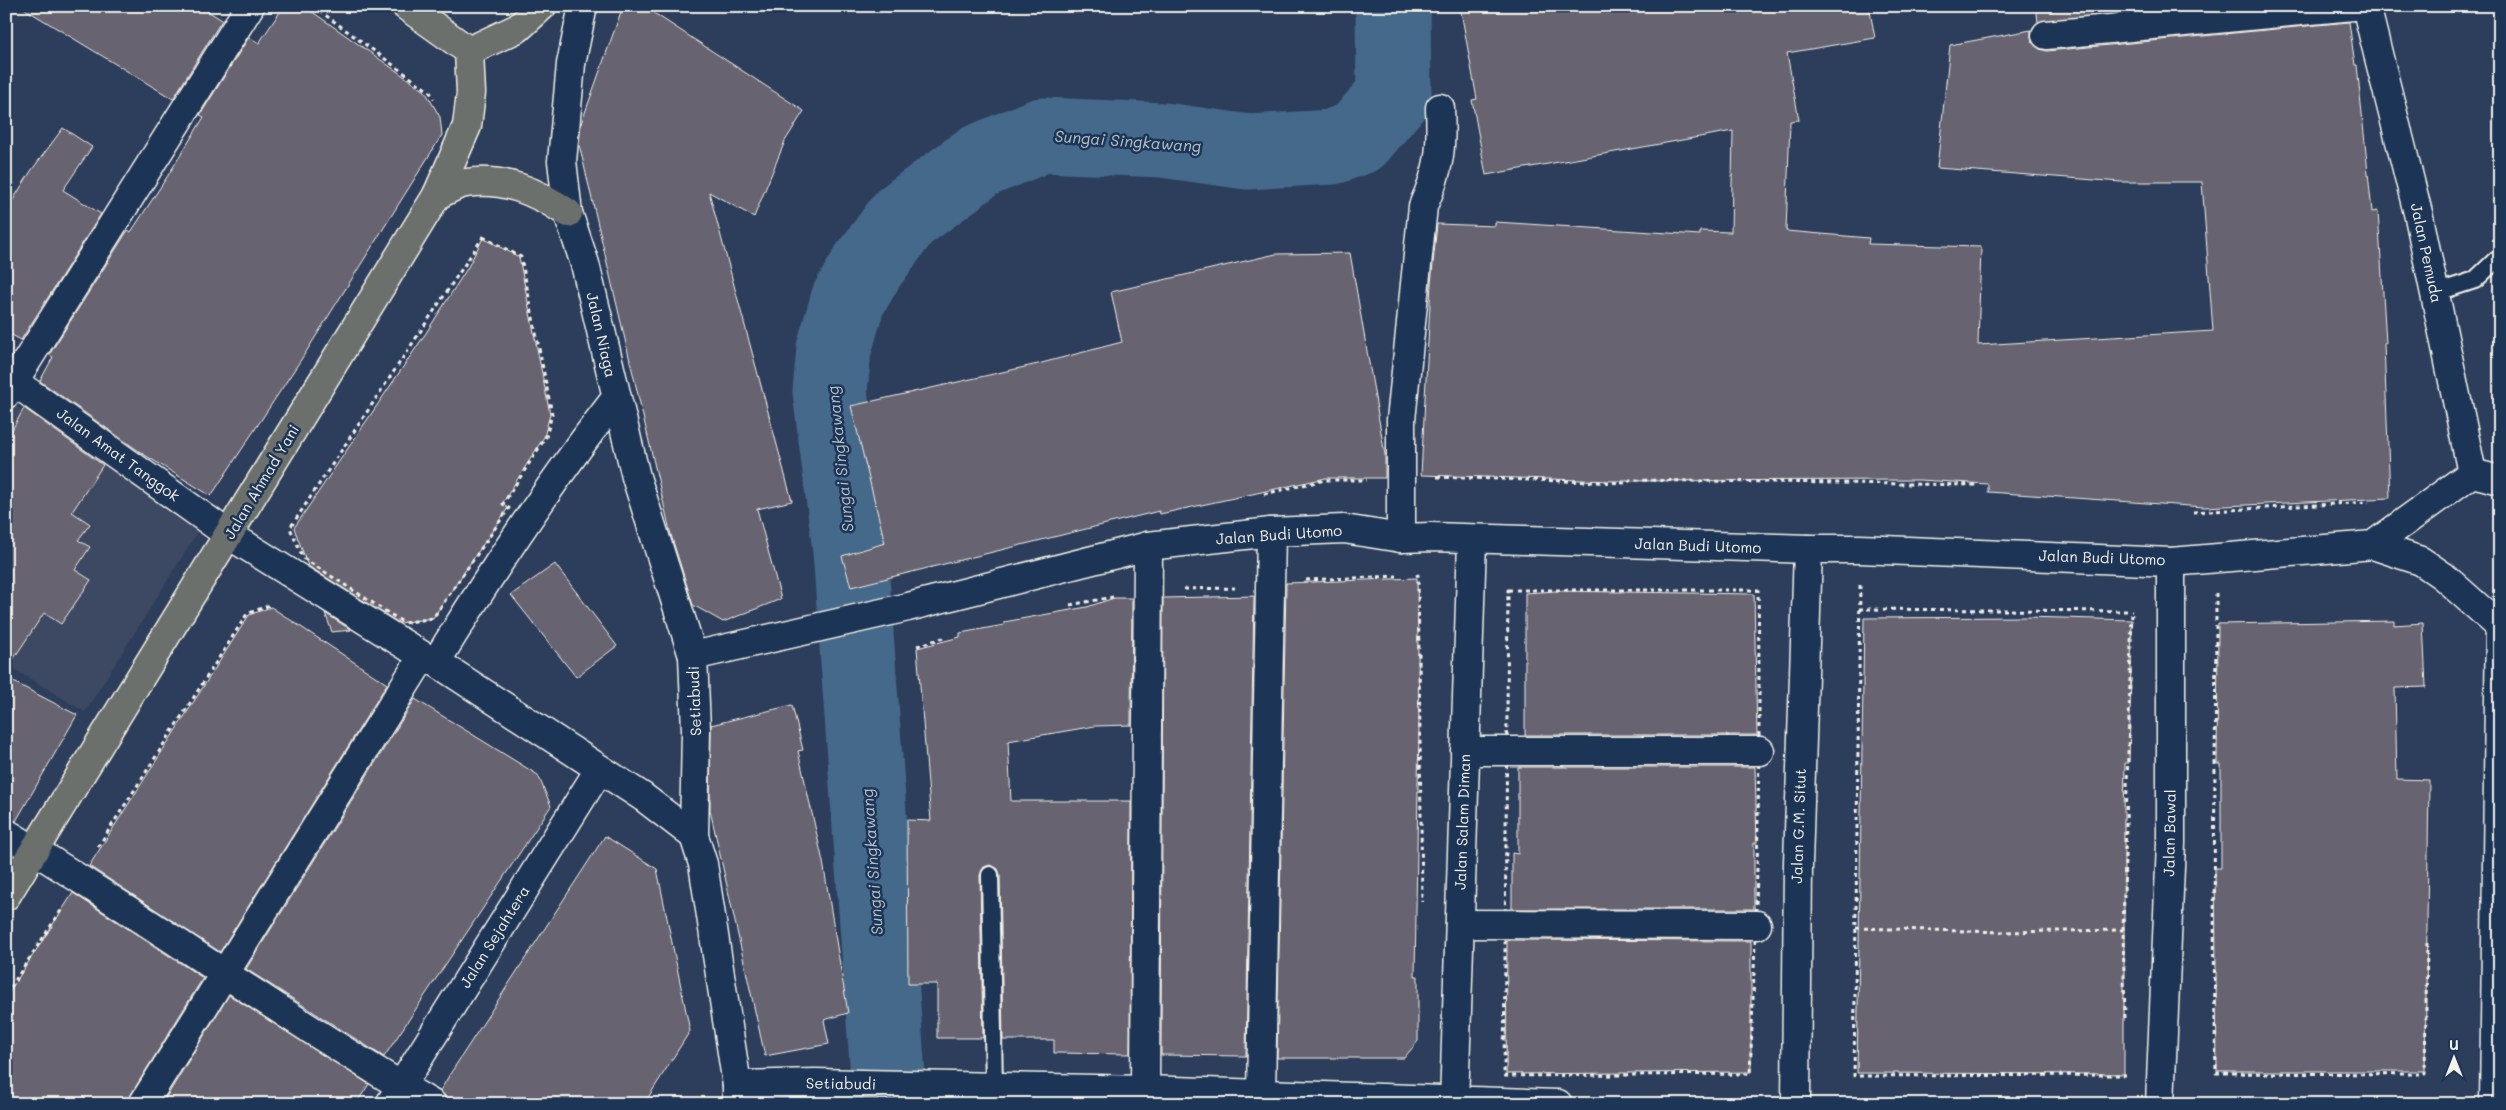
<svg xmlns="http://www.w3.org/2000/svg" width="2506" height="1110" font-family="Mali,sans-serif">
<style>
.built{fill:#3e4962}
.lines{fill:none;stroke-linecap:round;stroke-linejoin:round}
.river{stroke:#44698b;stroke-width:75}
.building{fill:#676471;stroke:#f4f1e8}
.service-casing{stroke:#f4f1e8;stroke-width:20}
.minor-casing{stroke:#f4f1e8;stroke-width:31}
.tertiary-casing{stroke:#f4f1e8;stroke-width:31}
.secondary-casing{stroke:#f4f1e8;stroke-width:31}
.primary-casing{stroke:#f4f1e8;stroke-width:31}
.path{stroke:#f4f1e8;stroke-width:3;stroke-dasharray:4 4;stroke-linecap:butt}
.service{stroke:#1d3557;stroke-width:16}
.minor{stroke:#1d3557;stroke-width:28}
.tertiary{stroke:#1d3557;stroke-width:28}
.secondary{stroke:#1d3557;stroke-width:28}
.primary{stroke:#6c706d;stroke-width:28}
.labels{text-anchor:middle;stroke-width:5;stroke-linejoin:round;paint-order:stroke}
.street-label{font-size:15px;fill:#f4f1e8;stroke:#1d3557}
.water-label{font-size:16px;font-style:italic;fill:#b6c1c7;stroke:#1d3557}
</style>
<rect width="100%" height="100%" fill="#2c3e5c"/>
<filter id="ink" filterUnits="userSpaceOnUse"><feTurbulence type="fractalNoise" baseFrequency=".02" numOctaves="2"/><feDisplacementMap in="SourceGraphic" scale="10" xChannelSelector="R" yChannelSelector="G"/><feConvolveMatrix kernelMatrix="1 2 1 2 8 2 1 2 1" color-interpolation-filters="sRGB"/></filter>
<g filter="url(#ink)">
<path class="built" d="M 6,400 L 204,522 L 85,712 L 6,664 Z"/>
<g class="lines">
<path class="river" d="M 890,1104 L 850,550 L 830,391 L 834,349 L 848,300 L 868,266 L 904,217 L 978,162 L 1042,135 L 1163,140 L 1248,152 L 1332,147 L 1359,137 L 1394,95 L 1393,6"/>
</g>
<g class="building">
<path d="M 20,6 L 200,6 L 222,20 L 173,99 Z"/>
<path d="M 284,6 L 304,6 L 425,91 L 440,117 L 442,135 L 306,352 L 211,496 L 143,454 L 40,381 L 53,357 L 49,355 L 128,230 L 131,232 L 167,177 L 204,117 L 200,115 L 249,37 L 259,43 Z"/>
<path d="M 623,6 L 643,6 L 804,111 L 785,141 L 754,217 L 709,192 L 792,501 L 757,509 L 781,599 L 723,622 L 693,605 L 671,535 L 579,144 L 581,124 Z"/>
<path d="M 1460,6 L 1869,6 L 1875,38 L 1787,53 L 1799,120 L 1790,121 L 1786,231 L 1869,238 L 1868,244 L 1981,247 L 1978,345 L 2213,331 L 2202,182 L 2121,182 L 1937,168 L 1950,45 L 2031,30 L 2031,37 L 2034,44 L 2040,49 L 2047,51 L 2349,22 L 2355,65 L 2357,65 L 2372,212 L 2378,211 L 2386,343 L 2384,343 L 2390,498 L 2204,507 L 1988,492 L 1988,484 L 1919,480 L 1613,481 L 1421,475 L 1431,284 L 1437,224 L 1495,226 L 1495,222 L 1700,235 L 1700,231 L 1731,232 L 1733,131 L 1486,175 L 1472,100 L 1477,99 Z"/>
<path d="M 2036,6 L 2184,6 L 2038,22 Z"/>
<path d="M 63,128 L 92,147 L 63,190 L 101,214 L 21,340 L 6,332 L 6,211 L 31,171 Z"/>
<path d="M 483,238 L 519,257 L 550,414 L 544,437 L 502,504 L 508,508 L 433,618 L 399,623 L 308,566 L 294,528 L 426,333 L 468,267 Z"/>
<path d="M 1350,253 L 1385,455 L 1385,478 L 1326,478 L 1160,514 L 1159,511 L 851,587 L 842,556 L 885,543 L 851,406 L 1038,364 L 1122,342 L 1111,292 L 1276,254 Z"/>
<path d="M 24,408 L 103,465 L 72,512 L 90,524 L 78,540 L 90,547 L 75,570 L 91,580 L 61,624 L 44,613 L 6,670 L 6,441 Z"/>
<path d="M 555,564 L 617,646 L 576,677 L 511,595 Z"/>
<path d="M 1417,578 L 1419,724 L 1415,976 L 1418,976 L 1418,1041 L 1404,1058 L 1277,1058 L 1286,583 Z"/>
<path d="M 1555,591 L 1754,594 L 1757,735 L 1525,735 L 1525,593 Z"/>
<path d="M 1254,596 L 1246,1056 L 1161,1055 L 1163,598 Z"/>
<path d="M 1114,598 L 1132,598 L 1131,725 L 1095,726 L 1008,741 L 1011,801 L 1131,801 L 1130,1054 L 1054,1053 L 1054,1040 L 1003,1040 L 1000,875 L 998,869 L 990,865 L 984,867 L 980,875 L 983,1038 L 937,1038 L 937,984 L 908,984 L 907,820 L 931,821 L 917,648 L 960,637 L 960,633 L 1004,625 L 1004,622 L 1087,607 Z"/>
<path d="M 271,607 L 387,684 L 220,952 L 89,866 L 249,615 Z"/>
<path d="M 325,613 L 351,630 L 332,632 Z"/>
<path d="M 2026,617 L 2132,620 L 2129,763 L 2125,763 L 2124,812 L 2124,1074 L 1857,1073 L 1864,618 Z"/>
<path d="M 2394,621 L 2394,625 L 2423,623 L 2426,687 L 2395,688 L 2397,779 L 2429,780 L 2425,1071 L 2217,1071 L 2215,868 L 2221,868 L 2221,764 L 2217,764 L 2218,624 Z"/>
<path d="M 6,678 L 77,715 L 16,821 L 6,817 Z"/>
<path d="M 415,699 L 538,775 L 551,806 L 384,1057 L 246,969 Z"/>
<path d="M 792,705 L 803,750 L 798,751 L 823,862 L 848,1013 L 824,1020 L 829,1044 L 765,1056 L 710,810 L 711,725 Z"/>
<path d="M 1518,767 L 1755,767 L 1757,843 L 1754,843 L 1754,909 L 1512,909 L 1512,853 L 1518,854 Z"/>
<path d="M 605,836 L 657,869 L 690,1031 L 644,1104 L 448,1104 L 445,1096 L 440,1091 L 450,1074 Z"/>
<path d="M 73,893 L 203,978 L 130,1096 L 127,1104 L 6,1104 L 6,997 Z"/>
<path d="M 1507,940 L 1751,941 L 1751,1072 L 1506,1074 Z"/>
<path d="M 229,995 L 369,1084 L 356,1104 L 162,1104 Z"/>
</g>
<g class="lines">
<defs>
<g id="service">
<path d="M 2435,293 L 2475,280 L 2500,256"/>
<path d="M 990,875 L 994,1087"/>
</g>
<g id="minor">
<path d="M 2046,35 L 2353,6"/>
<path d="M 6,376 L 229,535"/>
<path d="M 6,394 L 250,6"/>
<path d="M 1401,538 L 1401,420 L 1423,206 C 1440,169 1442,148 1440,108"/>
<path d="M 436,662 C 493,569 549,484 616,398"/>
<path d="M 1465,751 L 1760,751"/>
<path d="M 6,833 C 150,920 286,1019 432,1104"/>
<path d="M 1460,924 L 1757,925"/>
<path d="M 1145,1090 L 1148,546"/>
<path d="M 1261,1094 L 1271,532"/>
<path d="M 143,1104 L 423,656"/>
</g>
<g id="tertiary">
<path d="M 229,535 L 423,656 L 436,662 L 643,797 L 694,836"/>
<path d="M 390,1104 L 599,770"/>
<path d="M 737,1104 L 737,1085"/>
<path d="M 1454,1104 L 1472,540"/>
<path d="M 2160,1104 L 2171,843 L 2171,562"/>
<path d="M 2494,1104 L 2500,619"/>
</g>
<g id="secondary">
<path d="M 583,6 L 571,64 L 562,161 L 568,213 L 585,264 L 636,477 L 693,656 L 696,730 L 694,836 L 703,864 L 737,1085 L 815,1083 L 1145,1090 L 1558,1104"/>
<path d="M 2366,6 L 2419,217 L 2472,473 L 2500,480"/>
<path d="M 2373,545 L 2421,561 L 2443,576 L 2498,625"/>
<path d="M 693,656 L 908,607 L 1148,546 L 1271,532 L 1344,529 L 1401,538 L 1432,537 L 1808,549 L 1860,549 L 2171,562 L 2373,545 L 2472,473"/>
<path d="M 1796,1104 L 1798,864 L 1808,549"/>
</g>
<g id="primary">
<path d="M 406,6 L 469,51"/>
<path d="M 469,51 L 518,28 L 542,6"/>
<path d="M 437,195 C 446,191 457,184 466,183 C 504,177 537,192 568,213"/>
<path d="M 6,896 L 437,195 L 467,126 L 471,93 L 469,51"/>
</g>
</defs>
<use href="#service" class="service-casing"/>
<use href="#minor" class="minor-casing"/>
<use href="#tertiary" class="tertiary-casing"/>
<use href="#secondary" class="secondary-casing"/>
<use href="#primary" class="primary-casing"/>
<g class="path">
<path d="M 313,6 L 430,92 L 434,99"/>
<path d="M 483,237 L 521,257 L 552,414 L 546,437 L 503,504 L 509,508 L 433,618 L 404,623 L 303,558 L 290,528 Z"/>
<path d="M 1437,477 L 1628,483 L 1630,480 L 1976,485"/>
<path d="M 1264,494 L 1325,480 L 1367,480"/>
<path d="M 2193,512 L 2369,502"/>
<path d="M 1416,576 L 1418,575 L 1422,902"/>
<path d="M 1306,580 L 1397,576"/>
<path d="M 1860,585 L 1854,1076 L 2126,1075"/>
<path d="M 1184,589 L 1235,588"/>
<path d="M 1508,590 L 1758,590 C 1761,752 1757,913 1750,1074 L 1504,1076 Z"/>
<path d="M 2216,593 C 2216,753 2212,913 2216,1073 L 2425,1074 L 2427,940"/>
<path d="M 1070,605 L 1113,597"/>
<path d="M 1859,609 L 2132,611"/>
<path d="M 917,646 L 943,638"/>
<path d="M 98,847 L 247,614 L 272,604"/>
<path d="M 1856,928 L 2002,932 L 2123,930"/>
<path d="M 6,994 L 62,909"/>
<path d="M 2125,1018 L 2123,930 L 2132,610"/>
</g>
<use href="#service" class="service"/>
<use href="#minor" class="minor"/>
<use href="#tertiary" class="tertiary"/>
<use href="#secondary" class="secondary"/>
<use href="#primary" class="primary"/>
</g>
</g>
<g class="labels">
<g class="street-label">
<text transform="translate(2426 253) rotate(78)" y="5">Jalan Pemuda</text>
<text transform="translate(601 335) rotate(77)" y="5">Jalan Niaga</text>
<text transform="translate(118 455) rotate(36)" y="5">Jalan Amat Tanggok</text>
<text transform="translate(262 482) rotate(-59)" y="5">Jalan Ahmad Yani</text>
<text transform="translate(1279 535) rotate(-4)" y="5">Jalan Budi Utomo</text>
<text transform="translate(1698 546) rotate(2)" y="5">Jalan Budi Utomo</text>
<text transform="translate(2102 558) rotate(2)" y="5">Jalan Budi Utomo</text>
<text transform="translate(695 701) rotate(-92)" y="5">Setiabudi</text>
<text transform="translate(1463 822) rotate(-88)" y="5">Jalan Salam Diman</text>
<text transform="translate(1799 826) rotate(-88)" y="5">Jalan G.M. Situt</text>
<text transform="translate(2170 833) rotate(-89)" y="5">Jalan Bawal</text>
<text transform="translate(495 937) rotate(-58)" y="5">Jalan Sejahtera</text>
<text transform="translate(841 1084) rotate(1)" y="5">Setiabudi</text>
</g>
<g class="water-label">
<text transform="translate(1128 141) rotate(4)" y="6">Sungai Singkawang</text>
<text transform="translate(840 459) rotate(-96)" y="6">Sungai Singkawang</text>
<text transform="translate(872 862) rotate(-94)" y="6">Sungai Singkawang</text>
</g>
</g>
<rect width="2506" height="1110" fill="none" stroke="#1d3557" stroke-width="25"/>
<rect x="12" y="12" width="2481" height="1085" fill="none" stroke="#f4f1e8" stroke-width="2" filter="url(#ink)"/>
<g transform="translate(2454 1058)" stroke="#1d3557" stroke-width="4" paint-order="stroke">
<path d="M0-4L9 19L0 12L-9 19Z" fill="#f4f1e8"/>
<text y="-8" font-size="14" font-weight="bold" text-anchor="middle" fill="#f4f1e8">U</text>
</g>
</svg>
